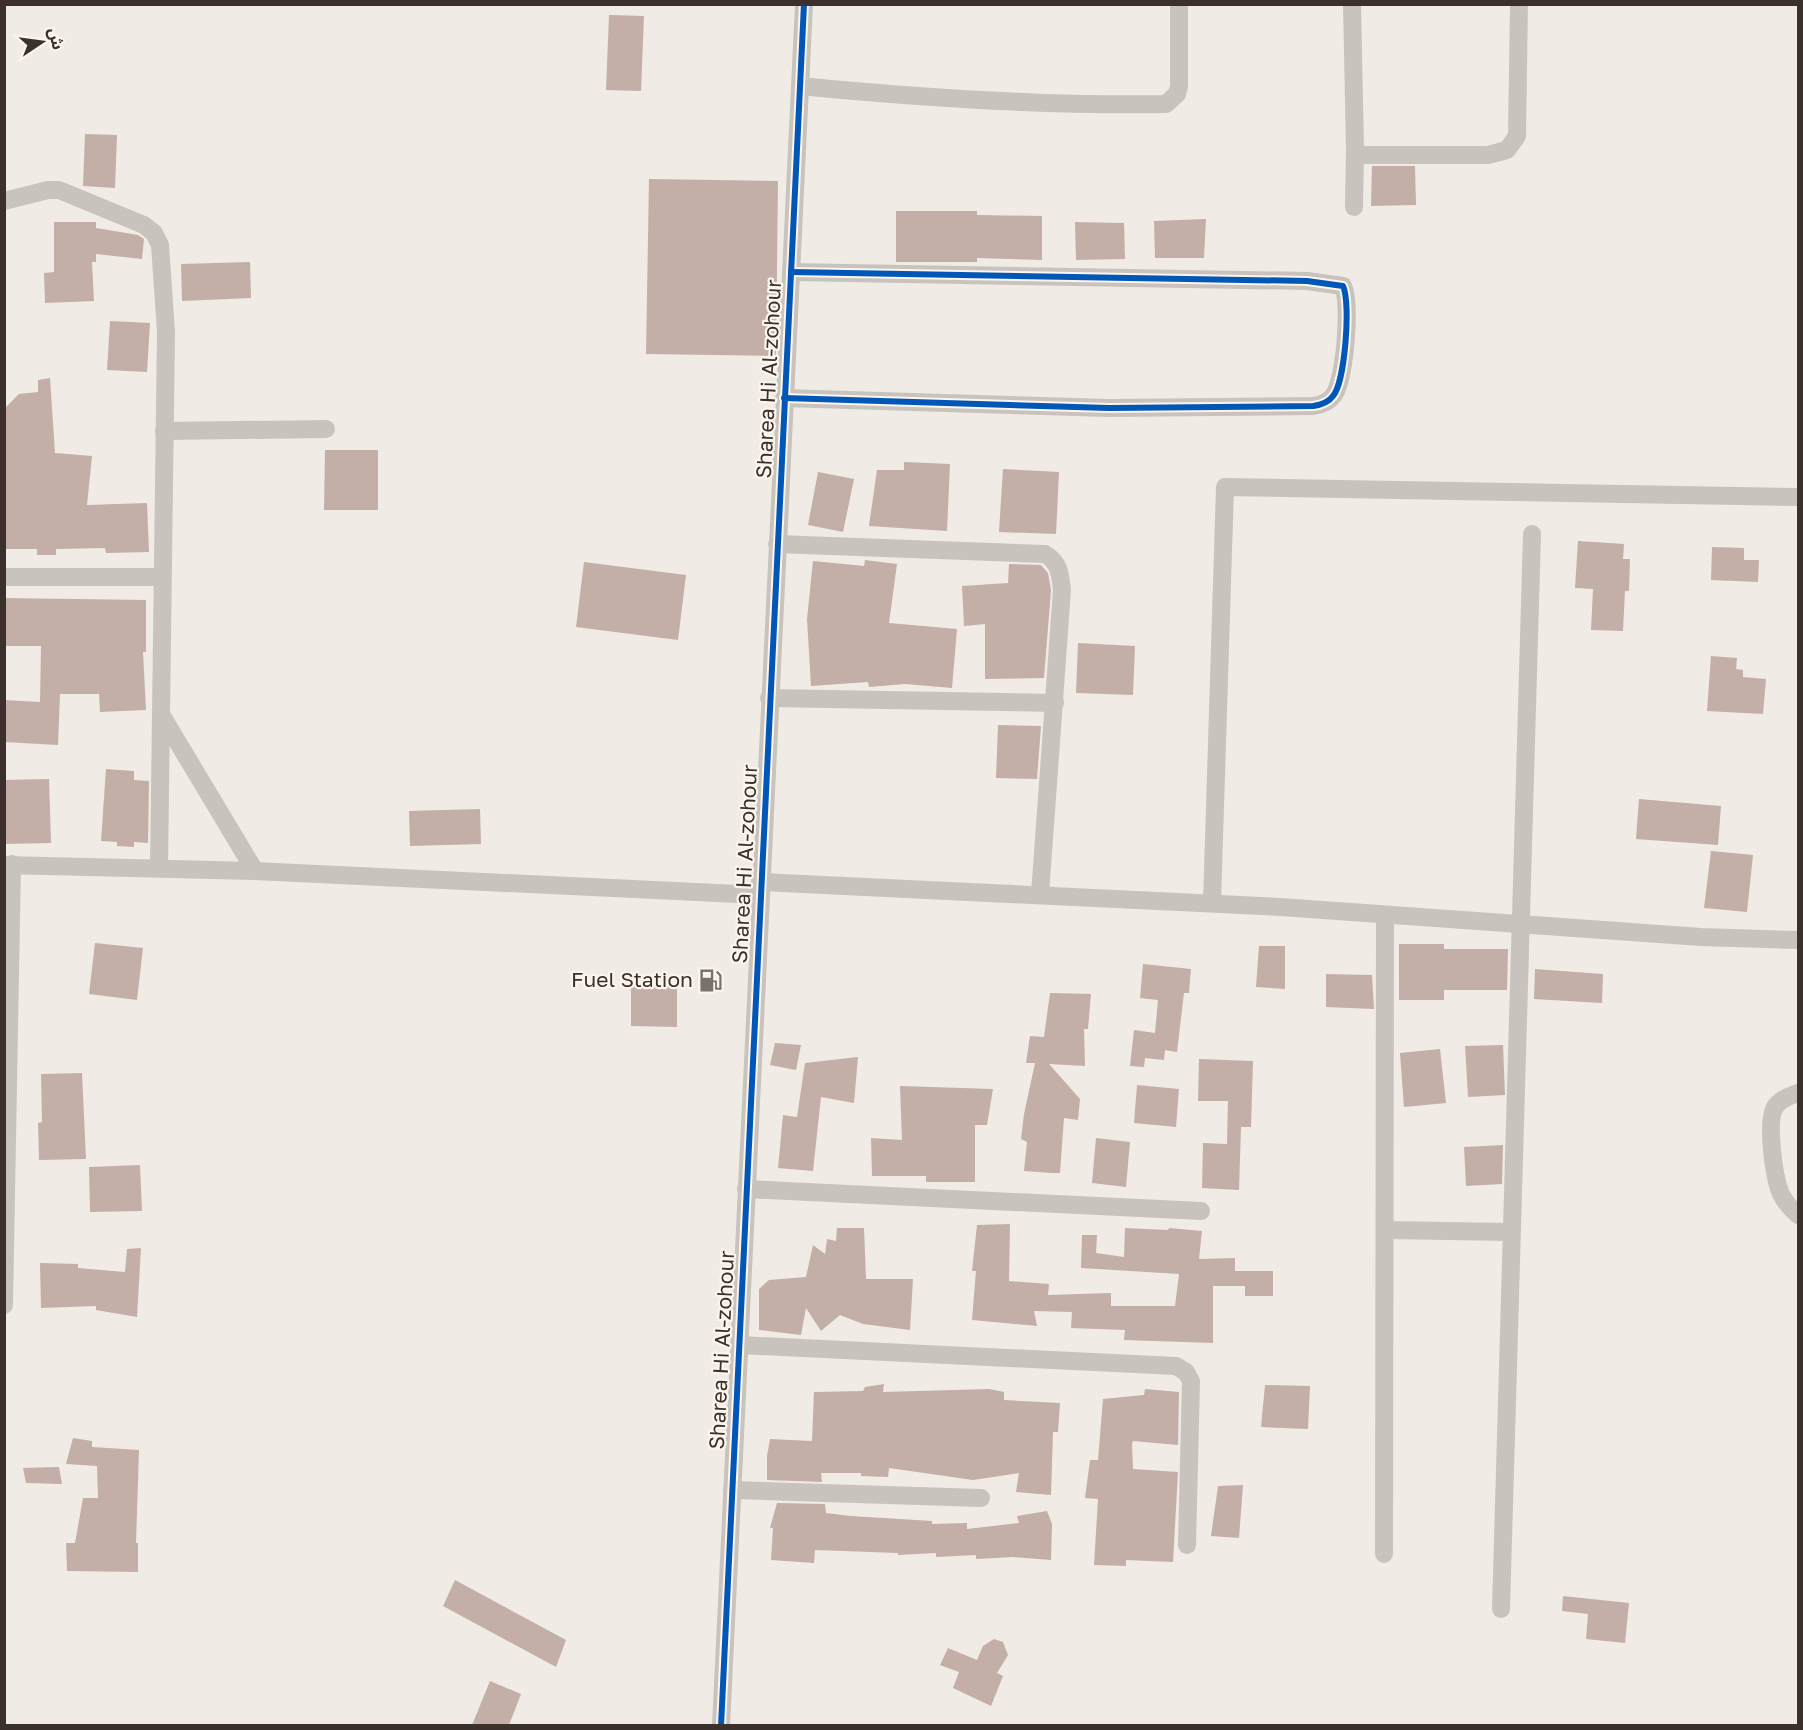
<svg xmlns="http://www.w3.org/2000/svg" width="1803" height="1730" font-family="'Golos Text','Noto Sans Arabic',sans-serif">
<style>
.building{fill:#c3afa7}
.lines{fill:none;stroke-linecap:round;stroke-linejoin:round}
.minor{stroke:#c9c3be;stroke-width:18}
.cycleway-casing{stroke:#fbf5ee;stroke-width:10}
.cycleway{stroke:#0057b8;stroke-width:6}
.labels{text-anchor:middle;stroke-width:4.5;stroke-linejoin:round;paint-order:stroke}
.street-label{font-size:21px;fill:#3b302b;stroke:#fbf5ee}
.poi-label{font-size:21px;fill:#3b302b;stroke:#fbf5ee;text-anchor:end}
</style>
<rect width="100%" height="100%" fill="#f0ebe5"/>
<g class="building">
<path d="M 609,15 L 644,16 L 641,91 L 606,90 Z"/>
<path d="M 85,134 L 117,135 L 115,188 L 83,186 Z"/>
<path d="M 1372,166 L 1415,166 L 1416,205 L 1371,206 Z"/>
<path d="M 649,179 L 778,181 L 776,356 L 646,354 Z"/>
<path d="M 896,211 L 977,211 L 977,215 L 1042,216 L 1042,260 L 977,258 L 977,262 L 896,262 Z"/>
<path d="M 1206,219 L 1204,258 L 1155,258 L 1154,221 Z"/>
<path d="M 54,222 L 96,222 L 96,228 L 138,235 L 144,239 L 142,259 L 96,254 L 96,262 L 92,262 L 94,301 L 45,303 L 44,273 L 54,272 Z"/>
<path d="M 1075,222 L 1124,223 L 1125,259 L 1076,260 Z"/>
<path d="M 250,262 L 251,298 L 182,301 L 181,264 Z"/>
<path d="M 110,321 L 150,323 L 147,372 L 107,370 Z"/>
<path d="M 50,378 L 55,453 L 92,456 L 87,505 L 147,503 L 149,552 L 106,553 L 105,548 L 56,549 L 56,555 L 37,555 L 37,549 L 4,549 L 6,407 L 19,394 L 38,392 L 38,380 Z"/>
<path d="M 325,450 L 378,450 L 378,510 L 324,510 Z"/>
<path d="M 904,462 L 950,464 L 947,531 L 869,526 L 877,470 L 904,470 Z"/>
<path d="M 1003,469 L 1059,472 L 1056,534 L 999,532 Z"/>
<path d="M 818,472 L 854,479 L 843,532 L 808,525 Z"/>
<path d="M 1578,541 L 1624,544 L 1623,559 L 1630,559 L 1629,591 L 1625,591 L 1623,631 L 1591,630 L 1593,589 L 1575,588 Z"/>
<path d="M 1712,547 L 1744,548 L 1744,560 L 1759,560 L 1758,582 L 1711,580 Z"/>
<path d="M 865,560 L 897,564 L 889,623 L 957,629 L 952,688 L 905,684 L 869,687 L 868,682 L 811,686 L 807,619 L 813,561 L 864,566 Z"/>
<path d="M 584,562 L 686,575 L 678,640 L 576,627 Z"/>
<path d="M 1009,564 L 1041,565 L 1048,573 L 1051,590 L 1044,678 L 985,679 L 985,624 L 964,626 L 962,586 L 1008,583 Z"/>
<path d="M 4,598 L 146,600 L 146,652 L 143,652 L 146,710 L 100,712 L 99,694 L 60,694 L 58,745 L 4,742 L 4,700 L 40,702 L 41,646 L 4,646 Z"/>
<path d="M 1078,643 L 1135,646 L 1133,695 L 1076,693 Z"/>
<path d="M 1711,656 L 1737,658 L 1736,669 L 1743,670 L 1743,677 L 1766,679 L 1763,714 L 1707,711 Z"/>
<path d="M 998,725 L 1041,726 L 1037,779 L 996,778 Z"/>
<path d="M 106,769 L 134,771 L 134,780 L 149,781 L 148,843 L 134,842 L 134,847 L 117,846 L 117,842 L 101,841 Z"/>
<path d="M 49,779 L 51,843 L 4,844 L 4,780 Z"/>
<path d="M 1639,799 L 1721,806 L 1718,845 L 1636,839 Z"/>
<path d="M 480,809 L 481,844 L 410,846 L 409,811 Z"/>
<path d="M 1711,851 L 1753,855 L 1747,912 L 1704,908 Z"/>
<path d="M 95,943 L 143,948 L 137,1000 L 89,994 Z"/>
<path d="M 1399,944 L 1444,944 L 1444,949 L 1508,949 L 1507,990 L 1444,990 L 1444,1000 L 1399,1000 Z"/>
<path d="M 1259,946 L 1285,946 L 1285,989 L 1256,987 Z"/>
<path d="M 1143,964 L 1191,969 L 1189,993 L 1184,993 L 1177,1052 L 1165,1050 L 1164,1060 L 1145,1058 L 1144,1067 L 1130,1066 L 1134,1030 L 1155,1033 L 1158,1000 L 1140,998 Z"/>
<path d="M 1535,969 L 1603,974 L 1602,1003 L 1534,999 Z"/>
<path d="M 1326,974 L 1372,975 L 1374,1009 L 1326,1007 Z"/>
<path d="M 631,985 L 677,985 L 677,1027 L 631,1026 Z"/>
<path d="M 1050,993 L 1091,994 L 1088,1029 L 1084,1029 L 1085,1066 L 1049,1064 L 1080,1099 L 1078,1120 L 1064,1118 L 1060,1173 L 1052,1173 L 1024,1171 L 1027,1142 L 1021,1139 L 1024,1114 L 1035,1063 L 1026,1063 L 1030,1036 L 1044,1037 Z"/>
<path d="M 775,1043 L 801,1045 L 796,1070 L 770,1065 Z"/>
<path d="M 1503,1045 L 1505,1095 L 1468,1097 L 1465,1046 Z"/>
<path d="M 1440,1049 L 1446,1103 L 1404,1107 L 1400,1053 Z"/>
<path d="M 858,1057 L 854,1103 L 821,1097 L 813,1171 L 778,1168 L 783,1115 L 797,1117 L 805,1063 Z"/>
<path d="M 1199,1059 L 1253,1061 L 1251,1127 L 1241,1127 L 1239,1190 L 1202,1188 L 1203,1143 L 1227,1144 L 1228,1101 L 1198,1101 Z"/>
<path d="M 82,1073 L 86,1159 L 39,1160 L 38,1123 L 42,1122 L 41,1074 Z"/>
<path d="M 1137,1085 L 1179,1089 L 1176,1127 L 1134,1123 Z"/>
<path d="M 900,1086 L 993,1089 L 987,1125 L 975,1125 L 975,1182 L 926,1182 L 926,1176 L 872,1176 L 871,1138 L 902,1140 Z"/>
<path d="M 1096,1138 L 1130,1142 L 1126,1187 L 1092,1183 Z"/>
<path d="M 1503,1145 L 1502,1184 L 1466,1186 L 1464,1147 Z"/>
<path d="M 140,1165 L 142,1211 L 90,1212 L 89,1167 Z"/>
<path d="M 1010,1224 L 1009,1281 L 1049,1284 L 1048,1295 L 1111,1293 L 1111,1306 L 1175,1306 L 1179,1274 L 1081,1268 L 1082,1235 L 1097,1235 L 1096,1253 L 1124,1257 L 1125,1228 L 1168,1230 L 1169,1228 L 1202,1231 L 1199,1259 L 1235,1258 L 1235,1271 L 1273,1271 L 1273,1296 L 1245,1296 L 1245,1286 L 1213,1286 L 1213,1343 L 1124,1340 L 1125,1330 L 1071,1328 L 1072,1312 L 1034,1311 L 1037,1326 L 972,1320 L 976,1271 L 972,1271 L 977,1225 Z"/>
<path d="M 837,1228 L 864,1228 L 866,1279 L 913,1279 L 910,1330 L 863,1324 L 840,1315 L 821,1331 L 806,1308 L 801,1335 L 759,1330 L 759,1289 L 769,1280 L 806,1277 L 813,1245 L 825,1254 L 827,1239 L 836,1241 Z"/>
<path d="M 141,1248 L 137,1317 L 96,1310 L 96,1306 L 41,1308 L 40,1263 L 78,1264 L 78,1268 L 125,1272 L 127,1249 Z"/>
<path d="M 884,1384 L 883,1392 L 989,1389 L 1004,1392 L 1004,1400 L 1060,1403 L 1058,1432 L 1053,1432 L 1051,1495 L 1016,1492 L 1019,1473 L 973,1480 L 889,1468 L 888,1477 L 861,1476 L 861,1473 L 821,1473 L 822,1482 L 767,1480 L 767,1456 L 770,1439 L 812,1441 L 814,1392 L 863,1391 L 865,1387 Z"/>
<path d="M 1265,1385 L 1310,1386 L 1308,1429 L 1261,1427 Z"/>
<path d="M 1145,1389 L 1179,1392 L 1178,1445 L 1133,1441 L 1132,1444 L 1133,1469 L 1178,1472 L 1173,1562 L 1126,1560 L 1126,1566 L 1094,1565 L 1098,1499 L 1085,1498 L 1090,1460 L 1098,1460 L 1103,1399 L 1144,1395 Z"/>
<path d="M 73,1438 L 92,1441 L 92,1447 L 139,1450 L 136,1543 L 138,1543 L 138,1572 L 67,1571 L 66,1543 L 75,1543 L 83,1498 L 98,1498 L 97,1466 L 66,1464 Z"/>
<path d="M 59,1467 L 62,1484 L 26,1483 L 23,1468 Z"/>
<path d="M 1243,1485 L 1239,1538 L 1211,1536 L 1218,1486 Z"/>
<path d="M 777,1503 L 825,1504 L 826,1513 L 851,1516 L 932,1521 L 932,1524 L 967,1523 L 967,1529 L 1019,1523 L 1017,1516 L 1047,1511 L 1052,1524 L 1051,1560 L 1013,1557 L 976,1559 L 976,1555 L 936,1557 L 936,1553 L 898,1555 L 898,1553 L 815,1550 L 814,1563 L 771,1560 L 773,1528 L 770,1528 Z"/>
<path d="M 455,1580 L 566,1640 L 556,1667 L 443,1606 Z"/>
<path d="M 1563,1596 L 1629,1603 L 1625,1643 L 1586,1639 L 1588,1614 L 1562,1611 Z"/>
<path d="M 994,1639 L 1003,1642 L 1008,1655 L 997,1673 L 1003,1676 L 991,1706 L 953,1688 L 959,1672 L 940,1665 L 948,1648 L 977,1660 L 983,1646 Z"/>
<path d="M 490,1681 L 521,1694 L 509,1725 L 472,1725 Z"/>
</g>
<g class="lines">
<g class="minor">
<path d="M 1352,4 L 1355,150 L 1360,155 L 1488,155 L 1507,150 L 1517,136 L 1519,4"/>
<path d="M 800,86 C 922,98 1043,106 1166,104 L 1177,94 L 1179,86 L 1179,4"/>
<path d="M 4,201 L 48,190 L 59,190 L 144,225 L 154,233 L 160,245 L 166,332 L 159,868"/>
<path d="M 1354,207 L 1355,150"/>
<path d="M 784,398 L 1109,408 L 1313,406 C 1321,405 1328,403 1333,396 C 1345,382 1351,303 1343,286 L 1307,281 L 791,272"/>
<path d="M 164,431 L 326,429"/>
<path d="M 777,544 L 1045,554 C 1060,563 1060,574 1062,590 L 1040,894"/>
<path d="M 4,577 L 162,577"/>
<path d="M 769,698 L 1055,703"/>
<path d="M 162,716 L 255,871"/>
<path d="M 4,865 L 255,871 L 759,895"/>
<path d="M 760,882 L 1281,907 L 1701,937 L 1798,940"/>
<path d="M 1212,903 L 1225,487 L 1798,497"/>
<path d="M 1798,1093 C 1790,1096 1780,1099 1775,1107 C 1766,1122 1774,1178 1781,1194 C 1785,1202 1791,1209 1798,1215"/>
<path d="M 746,1189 L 1201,1211"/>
<path d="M 1385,1230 L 1510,1232"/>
<path d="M 4,1305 L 12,864"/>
<path d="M 739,1345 L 1176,1366 L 1186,1372 L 1191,1381 L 1187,1545"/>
<path d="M 732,1490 L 981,1498"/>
<path d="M 1384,1554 L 1385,916"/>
<path d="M 1501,1609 L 1532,534"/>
<path d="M 721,1726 L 804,4"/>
</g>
<defs>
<g id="cycleway">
<path d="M 784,398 L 1109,408 L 1313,406 C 1321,405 1328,403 1333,396 C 1345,382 1351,303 1343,286 L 1307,281 L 791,272"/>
<path d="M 721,1726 L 804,4"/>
</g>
</defs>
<use href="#cycleway" class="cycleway-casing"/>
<use href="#cycleway" class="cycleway"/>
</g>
<defs>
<symbol id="fuel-bare" viewBox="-9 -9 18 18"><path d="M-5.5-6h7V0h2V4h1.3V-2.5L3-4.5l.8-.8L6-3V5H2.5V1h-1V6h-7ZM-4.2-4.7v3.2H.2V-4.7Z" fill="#7a716c" stroke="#fbf5ee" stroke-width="2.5" paint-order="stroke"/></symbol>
</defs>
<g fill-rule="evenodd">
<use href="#fuel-bare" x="694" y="964" width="33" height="33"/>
</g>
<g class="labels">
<g class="street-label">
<text transform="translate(769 379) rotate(-87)" y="7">Sharea Hi Al-zohour</text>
<text transform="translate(745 864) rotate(-87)" y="7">Sharea Hi Al-zohour</text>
<text transform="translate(722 1350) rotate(-87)" y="7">Sharea Hi Al-zohour</text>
</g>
<g class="poi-label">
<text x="693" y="987">Fuel Station</text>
</g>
</g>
<rect width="1803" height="1730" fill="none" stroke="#3b302b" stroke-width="12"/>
<g transform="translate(42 42) rotate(77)" stroke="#fbf5ee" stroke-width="4.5" paint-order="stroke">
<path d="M0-4.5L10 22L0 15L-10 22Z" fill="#3b302b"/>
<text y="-9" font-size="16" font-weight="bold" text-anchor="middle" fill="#3b302b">ش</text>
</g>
</svg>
